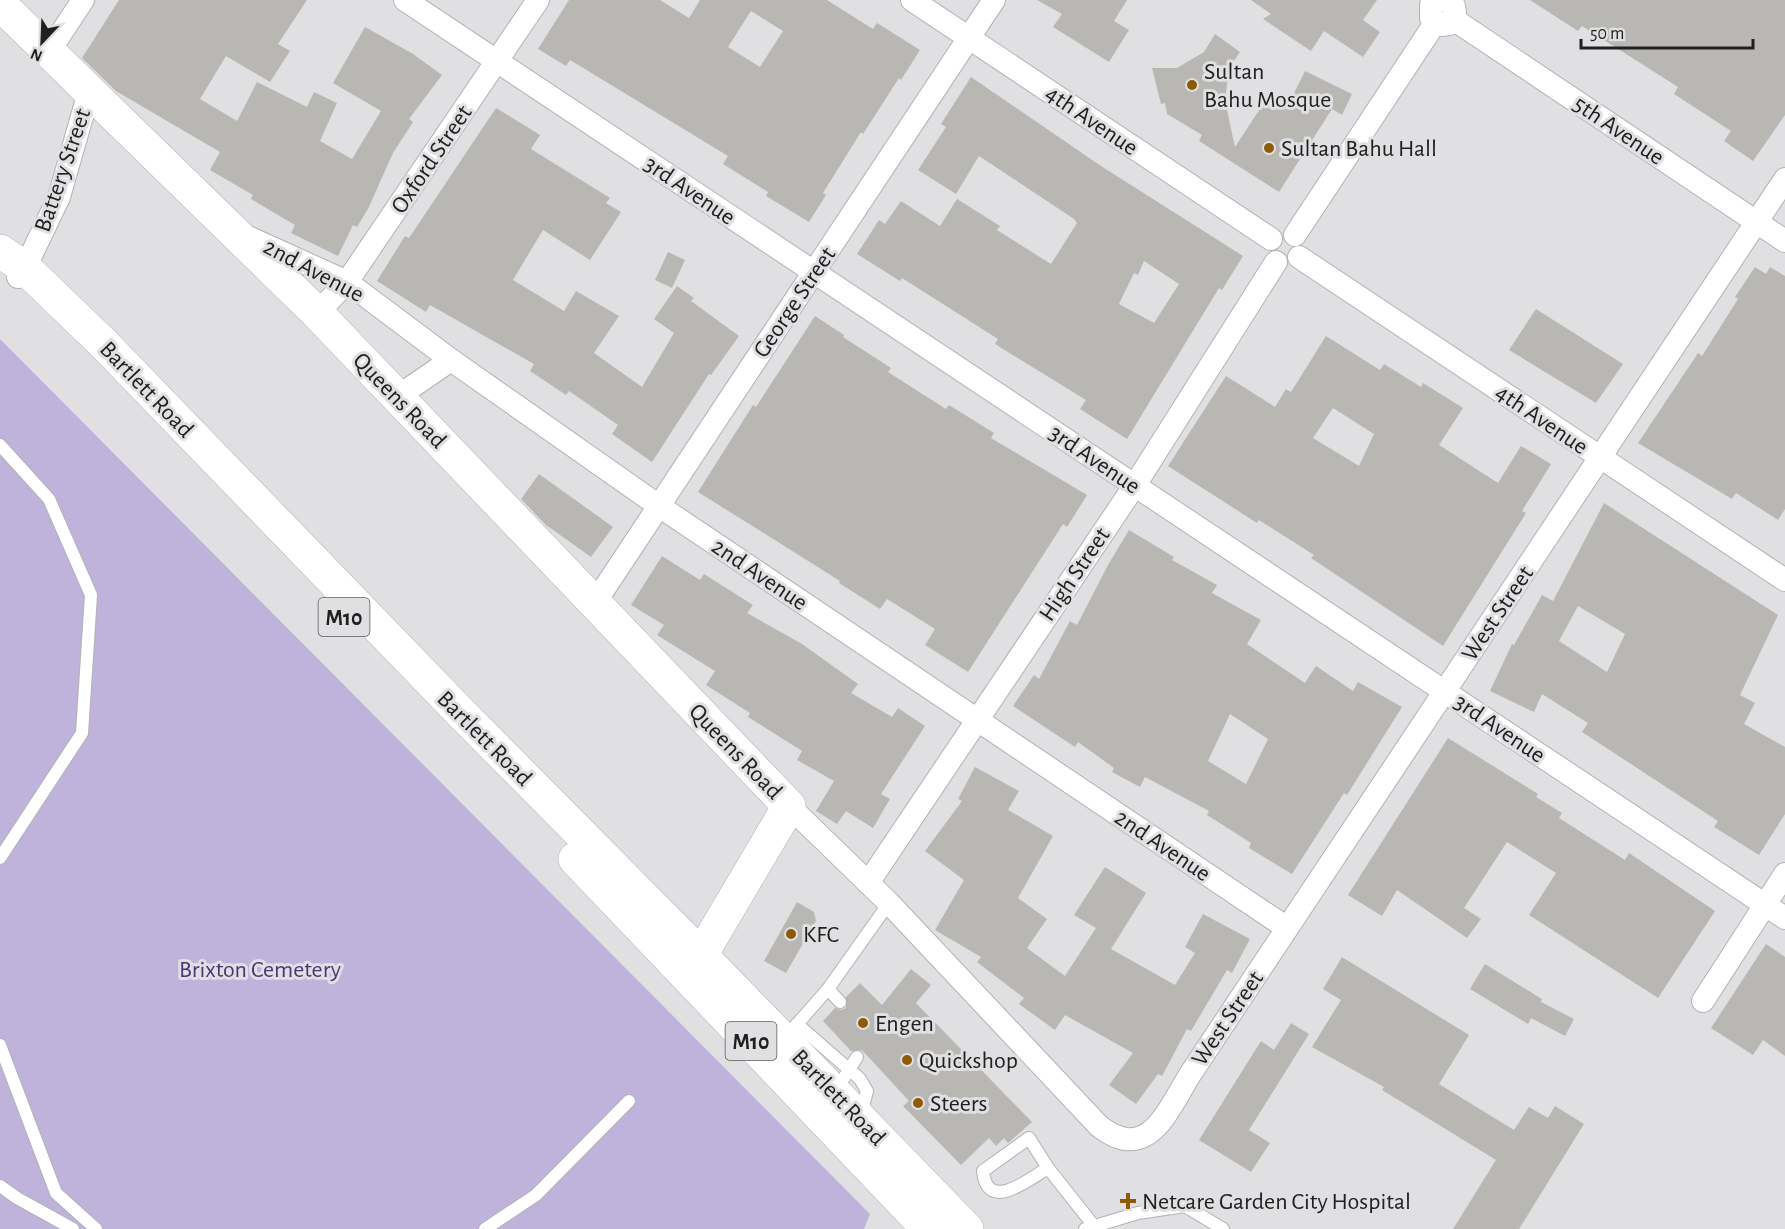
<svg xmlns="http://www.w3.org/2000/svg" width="1785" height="1229" font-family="'Alegreya Sans',sans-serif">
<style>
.green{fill:#bfb3dc}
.building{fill:#b9b7b4;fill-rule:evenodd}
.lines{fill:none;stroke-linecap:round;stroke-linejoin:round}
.lane-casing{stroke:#b2b1b5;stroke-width:14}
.street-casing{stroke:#b2b1b5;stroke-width:24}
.secondary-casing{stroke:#b2b1b5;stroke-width:34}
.primary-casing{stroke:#b2b1b5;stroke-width:34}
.lane{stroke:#fff;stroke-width:12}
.street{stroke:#fff;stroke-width:22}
.secondary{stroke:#fff;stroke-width:33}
.primary{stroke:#fff;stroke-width:33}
.poi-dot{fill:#8d5a07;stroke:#e0e0e3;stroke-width:2}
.labels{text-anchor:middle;stroke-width:6;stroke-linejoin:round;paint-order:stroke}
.shield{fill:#e0e0e3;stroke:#5a5a5b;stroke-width:1.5}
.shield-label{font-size:22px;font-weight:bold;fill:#202021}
.poi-label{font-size:24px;fill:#202021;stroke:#e0e0e3;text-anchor:start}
.street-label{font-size:24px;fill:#202021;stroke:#e0e0e3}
.park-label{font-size:24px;fill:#4d3479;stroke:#e0e0e3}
</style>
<rect width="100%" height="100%" fill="#e0e0e3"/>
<path class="green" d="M 0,339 L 870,1214 L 864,1229 L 0,1229 Z"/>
<g class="building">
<path d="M 119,0 L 307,0 L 278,44 L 290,51 L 270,82 L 226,56 L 200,99 L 237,121 L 257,82 L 307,107 L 314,92 L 337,103 L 320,141 L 352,159 L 381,111 L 333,83 L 365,27 L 413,54 L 442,75 L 409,119 L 413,122 L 393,153 L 368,209 L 357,227 L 353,225 L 338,256 L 291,233 L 295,225 L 251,199 L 253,195 L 210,170 L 220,152 L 116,91 L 82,58 Z"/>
<path d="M 569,0 L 660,0 L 689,18 L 700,0 L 827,0 L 873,29 L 877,23 L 920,50 L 901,80 L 899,78 L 863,134 L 861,132 L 823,193 L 826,195 L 809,222 L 766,196 L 768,192 L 723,164 L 728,156 L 570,60 L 566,66 L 538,49 ZM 751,11 L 783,31 L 760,67 L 728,47 Z"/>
<path d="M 1037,0 L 1127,0 L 1114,21 L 1129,30 L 1109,62 L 1053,27 L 1062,14 Z"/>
<path d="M 1251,0 L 1377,0 L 1363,20 L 1380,32 L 1363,57 L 1324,31 L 1311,51 L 1263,19 L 1271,14 Z"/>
<path d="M 1530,0 L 1785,0 L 1785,115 L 1753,161 L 1724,141 L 1731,131 L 1674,94 L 1678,87 L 1582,26 L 1578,31 Z"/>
<path d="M 1215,34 L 1240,52 L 1229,68 L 1225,101 L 1235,147 L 1269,95 L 1287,107 L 1305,71 L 1352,94 L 1342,115 L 1332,109 L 1279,192 L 1199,141 L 1202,135 L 1167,114 L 1165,103 L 1161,104 L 1152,68 L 1177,68 L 1204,52 Z"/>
<path d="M 971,77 L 1101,166 L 1243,256 L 1222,290 L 1219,288 L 1127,439 L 1080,409 L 1086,400 L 995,344 L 998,339 L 902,278 L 900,281 L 857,254 L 879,220 L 885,224 L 901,201 L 940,226 L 957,199 L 1000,226 L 997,230 L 1051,264 L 1077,223 L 1074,219 L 979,156 L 956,194 L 918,170 L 946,127 L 941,124 ZM 1144,261 L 1179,284 L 1154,323 L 1119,304 L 1134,273 L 1138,275 Z"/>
<path d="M 496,108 L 540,135 L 531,149 L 610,198 L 606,203 L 621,212 L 590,260 L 543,230 L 513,280 L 564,311 L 576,291 L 619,316 L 594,353 L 642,387 L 674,333 L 654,319 L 677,286 L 694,298 L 691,301 L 739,336 L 711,375 L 709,374 L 652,462 L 612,434 L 618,425 L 569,391 L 566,395 L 530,371 L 534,364 L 430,305 L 426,312 L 377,281 L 405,236 L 409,238 Z"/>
<path d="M 668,252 L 685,260 L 672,288 L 655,280 Z"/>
<path d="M 1755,267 L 1766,274 L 1770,267 L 1785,276 L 1785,509 L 1778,520 L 1736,493 L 1732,499 L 1638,443 L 1698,353 L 1702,356 L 1738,299 L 1735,297 Z"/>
<path d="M 1536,309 L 1623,364 L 1596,403 L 1509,350 Z"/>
<path d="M 815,316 L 844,335 L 843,337 L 891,368 L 888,372 L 946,409 L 949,405 L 994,433 L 991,438 L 1087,495 L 1067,527 L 1063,524 L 968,672 L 925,645 L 935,629 L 887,599 L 880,609 L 839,583 L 840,581 L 698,492 L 753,405 L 756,407 Z"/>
<path d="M 1326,336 L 1380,370 L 1384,364 L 1421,387 L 1423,383 L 1463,408 L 1439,445 L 1498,483 L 1521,446 L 1551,464 L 1522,511 L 1526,513 L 1443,646 L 1311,558 L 1314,555 L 1259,520 L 1257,523 L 1168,466 L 1226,376 L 1275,407 L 1286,389 L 1291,392 ZM 1333,408 L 1374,434 L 1359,466 L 1313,438 Z"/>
<path d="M 539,474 L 613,527 L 591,557 L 546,525 L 521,499 Z"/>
<path d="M 1604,503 L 1778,615 L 1740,695 L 1755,703 L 1744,724 L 1785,747 L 1785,814 L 1759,855 L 1714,827 L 1718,821 L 1582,732 L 1588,723 L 1542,694 L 1534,712 L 1490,691 L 1512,644 L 1514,645 L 1542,595 L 1553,601 ZM 1578,606 L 1625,634 L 1607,672 L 1559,641 Z"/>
<path d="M 1129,530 L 1174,557 L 1172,560 L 1217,585 L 1212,593 L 1261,620 L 1247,644 L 1305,683 L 1316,666 L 1353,691 L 1358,682 L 1402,707 L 1347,795 L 1344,793 L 1292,874 L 1249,848 L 1251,843 L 1207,815 L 1209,811 L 1145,777 L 1140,787 L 1112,772 L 1114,768 L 1078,742 L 1075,747 L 1013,706 L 1034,675 L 1039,679 L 1070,621 L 1077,625 L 1108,565 ZM 1230,714 L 1268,739 L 1246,784 L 1208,761 Z"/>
<path d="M 662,556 L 700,580 L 704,574 L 753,605 L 747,613 L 802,644 L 858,684 L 851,693 L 892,717 L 898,708 L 925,726 L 881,794 L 890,799 L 873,828 L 846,811 L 837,824 L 816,811 L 834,781 L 797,760 L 802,751 L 748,717 L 750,713 L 706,685 L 715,671 L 657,635 L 664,625 L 631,605 Z"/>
<path d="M 1448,738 L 1538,794 L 1536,797 L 1562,813 L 1559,818 L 1625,860 L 1629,853 L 1715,911 L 1658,998 L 1529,915 L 1556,873 L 1507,842 L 1464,908 L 1481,919 L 1467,938 L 1397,890 L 1382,916 L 1348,895 Z"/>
<path d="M 975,767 L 1019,791 L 1008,810 L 1053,836 L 1018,898 L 1047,919 L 1027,948 L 1065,976 L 1096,928 L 1074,915 L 1105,867 L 1146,893 L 1111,949 L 1175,985 L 1195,953 L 1185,947 L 1203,914 L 1250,939 L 1232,973 L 1227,970 L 1191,1031 L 1187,1029 L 1162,1076 L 1158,1074 L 1136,1104 L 1109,1085 L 1133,1053 L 1065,1015 L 1055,1030 L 1019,1004 L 1024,998 L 977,962 L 981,957 L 935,930 L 964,880 L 925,851 L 962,801 L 958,799 Z"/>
<path d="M 797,902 L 814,912 L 816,921 L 786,973 L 764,961 Z"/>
<path d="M 1766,944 L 1785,957 L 1785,1056 L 1763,1040 L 1753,1055 L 1711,1028 Z"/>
<path d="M 1342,957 L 1469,1035 L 1439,1084 L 1514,1130 L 1529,1107 L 1548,1118 L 1555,1106 L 1584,1124 L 1519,1229 L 1453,1229 L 1496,1160 L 1382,1090 L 1384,1087 L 1312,1047 L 1341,1000 L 1323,989 Z"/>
<path d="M 1485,964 L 1542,999 L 1541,1002 L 1574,1019 L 1565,1036 L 1531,1018 L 1528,1024 L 1470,989 Z"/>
<path d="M 911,969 L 931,985 L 916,1003 L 1032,1122 L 1008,1143 L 1004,1138 L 996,1146 L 989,1138 L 961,1165 L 903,1106 L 909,1101 L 862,1050 L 851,1051 L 823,1021 L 835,1008 L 841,1010 L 846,1008 L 846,997 L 860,983 L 882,1005 Z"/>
<path d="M 1291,1023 L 1309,1034 L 1249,1130 L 1270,1143 L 1251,1172 L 1199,1140 L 1261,1041 L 1274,1050 Z"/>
</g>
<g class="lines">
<defs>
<g id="lane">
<path d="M 0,445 L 49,499 L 91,595 L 82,733 L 0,858"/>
<path d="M 828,989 L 840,1002"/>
<path d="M 797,1024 L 860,1079 L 867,1091 L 861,1114"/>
<path d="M 784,1039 L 828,989 L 889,903"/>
<path d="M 0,1045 L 56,1193 L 96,1229"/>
<path d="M 835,1092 L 857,1057"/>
<path d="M 1048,1168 C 1029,1179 987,1214 983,1171 L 1029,1138 L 1048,1168 L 1094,1226"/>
<path d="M 0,1186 L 17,1198 L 73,1229"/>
<path d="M 485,1229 L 536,1195 L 629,1101"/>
<path d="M 1085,1229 L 1138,1213 L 1185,1206 L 1223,1229"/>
</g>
<g id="street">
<path d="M 405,0 L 1785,918"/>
<path d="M 912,0 L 1271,239"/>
<path d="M 1439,0 L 1431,5 L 1431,18 L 1442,25 L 1449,24 L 1455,12 L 1454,6 L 1446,0"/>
<path d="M 1453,19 L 1785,241"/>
<path d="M 48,53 L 83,0"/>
<path d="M 1295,235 L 1435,23"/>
<path d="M 248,237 L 347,282 L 451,360 L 659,506 L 1287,928"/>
<path d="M 1299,257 L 1785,580"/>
<path d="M 18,277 L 25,268 L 59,197 L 89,92"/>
<path d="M 317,313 L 347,282 L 538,0"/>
<path d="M 397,397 L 451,360"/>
<path d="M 594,604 L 994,0"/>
<path d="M 789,806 L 889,903 L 1099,1126 C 1149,1165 1168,1109 1191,1073 L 1785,179"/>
<path d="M 868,883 L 1135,485 L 1276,262"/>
<path d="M 1703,1001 L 1785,874"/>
</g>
<path id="secondary" d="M 0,4 L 317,313 L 789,806 L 701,955 L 683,972"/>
<g id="primary">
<path d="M 0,251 L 25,268 L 104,344 L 460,712 L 701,955 L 967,1229"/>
<path d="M 575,859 L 928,1229"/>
</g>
</defs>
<use href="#lane" class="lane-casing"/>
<use href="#street" class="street-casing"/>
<use href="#secondary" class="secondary-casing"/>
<use href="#primary" class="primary-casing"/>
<use href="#lane" class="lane"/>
<use href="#street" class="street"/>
<use href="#secondary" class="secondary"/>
<use href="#primary" class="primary"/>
</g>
<g class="poi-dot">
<circle cx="1192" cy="85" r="6"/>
<circle cx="1269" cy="148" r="6"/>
<circle cx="791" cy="934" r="6"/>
<circle cx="863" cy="1023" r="6"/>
<circle cx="907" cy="1060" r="6"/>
<circle cx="918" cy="1103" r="6"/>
<path d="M1125 1192h6v6h6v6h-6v6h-6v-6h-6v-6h6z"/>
</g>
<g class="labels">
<g class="shield">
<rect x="318.5" y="598" width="51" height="38" rx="4.5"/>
<rect x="725.5" y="1022" width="51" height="38" rx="4.5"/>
</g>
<g class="shield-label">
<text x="344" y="625">M10</text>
<text x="751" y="1049">M10</text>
</g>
<g class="poi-label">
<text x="1204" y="79">Sultan<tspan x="1204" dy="28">Bahu Mosque</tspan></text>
<text x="1281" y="156">Sultan Bahu Hall</text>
<text x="803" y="942">KFC</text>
<text x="875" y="1031">Engen</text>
<text x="919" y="1068">Quickshop</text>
<text x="930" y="1111">Steers</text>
<text x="1142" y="1209">Netcare Garden City Hospital</text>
</g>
<g class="street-label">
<text transform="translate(1092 120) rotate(34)" y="8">4th Avenue</text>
<text transform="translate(1619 130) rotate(34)" y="8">5th Avenue</text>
<text transform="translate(431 159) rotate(-56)" y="8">Oxford Street</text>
<text transform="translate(62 170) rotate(-71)" y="8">Battery Street</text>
<text transform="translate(690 190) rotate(34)" y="8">3rd Avenue</text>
<text transform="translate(314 270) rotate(28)" y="8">2nd Avenue</text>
<text transform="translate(794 302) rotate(-56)" y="8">George Street</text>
<text transform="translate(147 389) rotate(46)" y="8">Bartlett Road</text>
<text transform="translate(400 400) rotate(46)" y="8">Queens Road</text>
<text transform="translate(1542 419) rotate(34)" y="8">4th Avenue</text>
<text transform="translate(1095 459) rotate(34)" y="8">3rd Avenue</text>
<text transform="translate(760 574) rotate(34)" y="8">2nd Avenue</text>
<text transform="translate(1074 574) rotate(-56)" y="8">High Street</text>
<text transform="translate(1497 613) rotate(-56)" y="8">West Street</text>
<text transform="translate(1500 728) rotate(34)" y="8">3rd Avenue</text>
<text transform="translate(485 738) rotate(45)" y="8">Bartlett Road</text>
<text transform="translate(736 751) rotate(46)" y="8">Queens Road</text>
<text transform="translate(1163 845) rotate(34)" y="8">2nd Avenue</text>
<text transform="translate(1227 1018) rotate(-56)" y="8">West Street</text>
<text transform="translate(839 1097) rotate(46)" y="8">Bartlett Road</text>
</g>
<g class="park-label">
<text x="260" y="977">Brixton Cemetery</text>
</g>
</g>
<g transform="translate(42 42) rotate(203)" stroke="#e0e0e3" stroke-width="4.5" paint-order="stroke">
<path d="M0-4.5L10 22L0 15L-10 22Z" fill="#202021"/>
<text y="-9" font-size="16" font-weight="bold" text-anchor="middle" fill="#202021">N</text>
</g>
<path d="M1581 39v9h172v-9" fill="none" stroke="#202021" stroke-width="3"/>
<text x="1590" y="39" font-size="18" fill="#202021" stroke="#e0e0e3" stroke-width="4.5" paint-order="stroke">50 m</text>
</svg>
